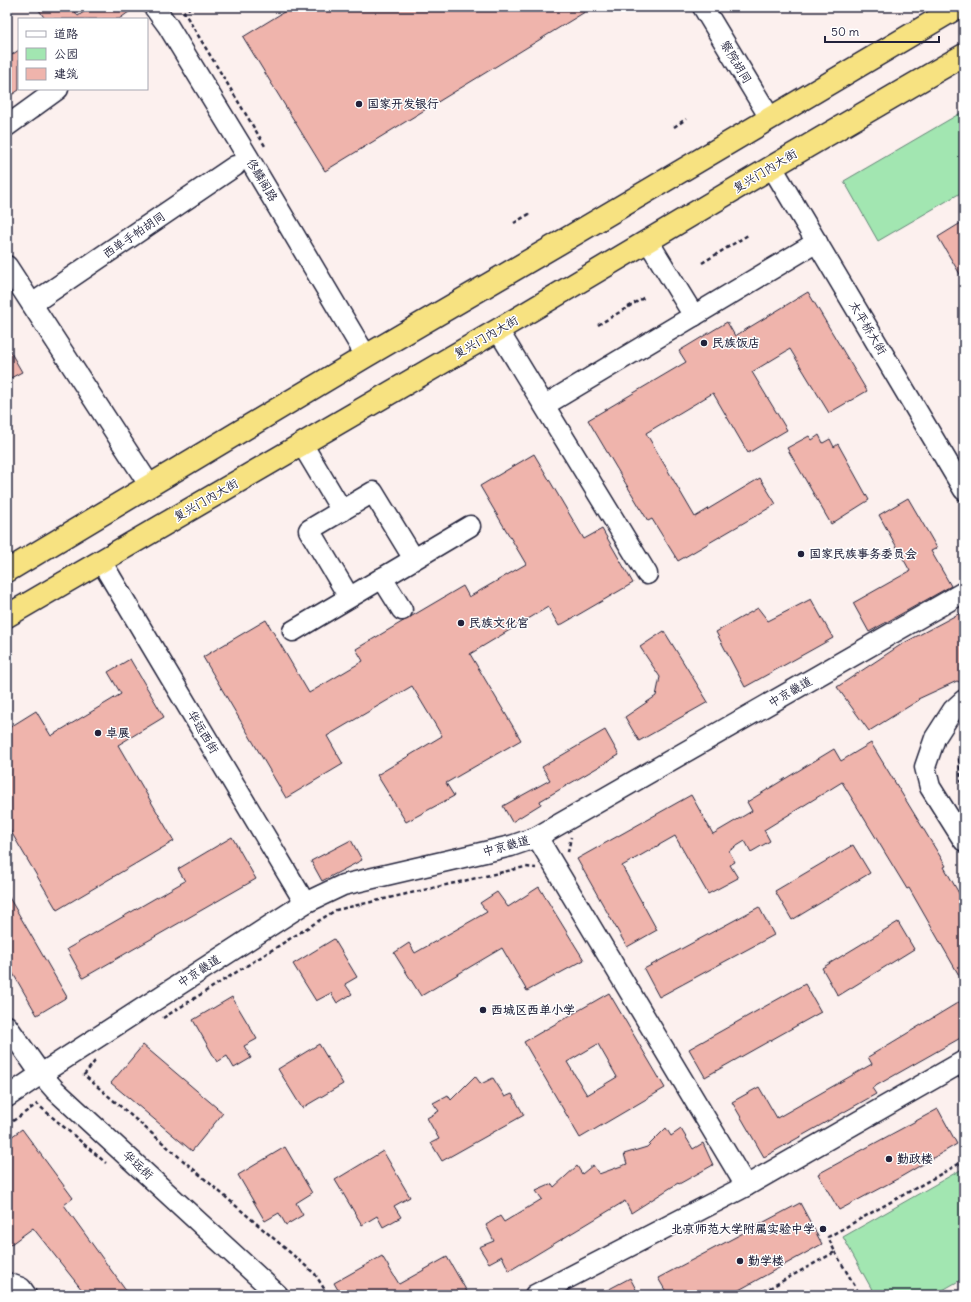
<svg xmlns="http://www.w3.org/2000/svg" width="971" height="1302" font-family="Delius,'LXGW WenKai TC',sans-serif">
<style>
.green{fill:#a2e6b1;stroke:#628476}
.building{fill:#efb4ac;stroke:#22223b;fill-rule:evenodd}
.lines{fill:none;stroke-linecap:round;stroke-linejoin:round}
.minor-casing{stroke:#22223b;stroke-width:23}
.highway-casing{stroke:#22223b;stroke-width:25}
.path{stroke:#22223b;stroke-width:2.5;stroke-dasharray:4 3;stroke-linecap:butt}
.minor{stroke:#fff;stroke-width:20}
.highway{stroke:#f7e281;stroke-width:22}
.poi-dot{fill:#22223b;stroke:#fff;stroke-width:1.5}
.labels{text-anchor:middle;stroke-width:3;stroke-linejoin:round;paint-order:stroke}
.street-label{font-size:12px;fill:#22223b;stroke:#fff}
.poi-label{font-size:12px;font-weight:bold;fill:#22223b;stroke:#fff;text-anchor:start}
</style>
<rect width="100%" height="100%" fill="#fcf0ee"/>
<filter id="ink" filterUnits="userSpaceOnUse"><feTurbulence type="fractalNoise" baseFrequency=".025" numOctaves="2"/><feDisplacementMap in="SourceGraphic" scale="8" xChannelSelector="R" yChannelSelector="G"/><feConvolveMatrix kernelMatrix="1 2 1 2 8 2 1 2 1" color-interpolation-filters="sRGB"/></filter>
<g filter="url(#ink)">
<g class="green">
<path d="M 964,111 L 964,191 L 878,241 L 844,181 Z"/>
<path d="M 964,1168 L 964,1278 L 934,1295 L 875,1295 L 843,1237 Z"/>
</g>
<g class="building">
<path d="M 37,7 L 72,7 L 78,16 L 91,7 L 136,7 L 119,19 L 45,19 Z"/>
<path d="M 292,7 L 593,7 L 325,171 L 243,37 Z"/>
<path d="M 19,50 L 19,90 L 7,98 L 7,58 Z"/>
<path d="M 964,221 L 964,281 L 938,237 Z"/>
<path d="M 808,292 L 867,391 L 829,413 L 790,349 L 752,372 L 787,430 L 748,453 L 713,393 L 646,433 L 695,517 L 760,478 L 776,504 L 678,561 L 652,519 L 648,521 L 588,420 L 686,362 L 679,351 L 727,322 L 735,336 Z"/>
<path d="M 7,346 L 22,372 L 7,380 Z"/>
<path d="M 819,435 L 823,443 L 830,439 L 834,447 L 838,444 L 869,500 L 831,524 L 787,448 L 809,436 L 812,440 Z"/>
<path d="M 534,454 L 584,539 L 602,529 L 633,583 L 559,626 L 548,607 L 470,654 L 521,740 L 446,783 L 454,796 L 406,822 L 377,775 L 442,736 L 412,686 L 327,736 L 343,764 L 286,798 L 203,657 L 266,620 L 309,693 L 363,661 L 356,649 L 463,586 L 469,597 L 526,564 L 480,486 Z"/>
<path d="M 908,498 L 937,548 L 931,551 L 951,586 L 869,632 L 853,603 L 910,571 L 879,515 Z"/>
<path d="M 811,599 L 833,638 L 745,687 L 716,632 L 758,608 L 768,621 Z"/>
<path d="M 964,611 L 964,684 L 957,681 L 918,699 L 919,700 L 869,731 L 837,687 L 902,644 Z"/>
<path d="M 664,631 L 708,702 L 639,741 L 625,717 L 656,696 L 660,677 L 640,647 Z"/>
<path d="M 130,659 L 164,717 L 118,745 L 174,841 L 57,910 L 7,825 L 7,729 L 36,711 L 51,736 L 121,694 L 108,672 Z"/>
<path d="M 605,730 L 619,755 L 540,801 L 541,804 L 512,822 L 503,806 L 550,780 L 542,767 Z"/>
<path d="M 871,743 L 946,866 L 944,867 L 964,902 L 964,984 L 909,888 L 907,889 L 842,782 L 764,830 L 770,841 L 751,852 L 745,841 L 729,851 L 735,862 L 730,865 L 738,878 L 708,894 L 675,836 L 622,866 L 657,930 L 627,947 L 577,859 L 691,795 L 713,834 L 752,811 L 747,802 L 834,749 L 841,761 Z"/>
<path d="M 232,837 L 256,879 L 83,978 L 67,949 L 185,881 L 178,869 Z"/>
<path d="M 351,840 L 362,860 L 322,881 L 311,861 Z"/>
<path d="M 853,845 L 870,873 L 792,920 L 775,891 Z"/>
<path d="M 539,887 L 584,960 L 527,991 L 502,948 L 421,996 L 394,953 L 409,943 L 415,953 L 487,912 L 480,903 L 497,892 L 508,907 Z"/>
<path d="M 7,894 L 67,997 L 37,1015 L 7,963 Z"/>
<path d="M 759,907 L 774,935 L 659,997 L 644,969 Z"/>
<path d="M 898,922 L 914,949 L 838,996 L 822,968 Z"/>
<path d="M 334,939 L 357,977 L 345,984 L 352,994 L 337,1003 L 331,993 L 316,1001 L 293,964 Z"/>
<path d="M 805,984 L 821,1012 L 705,1077 L 689,1049 Z"/>
<path d="M 609,993 L 665,1088 L 580,1138 L 524,1042 ZM 598,1044 L 617,1077 L 587,1095 L 567,1062 Z"/>
<path d="M 232,997 L 257,1039 L 244,1046 L 251,1058 L 234,1068 L 227,1056 L 217,1062 L 193,1020 Z"/>
<path d="M 964,999 L 964,1036 L 872,1088 L 876,1094 L 764,1157 L 732,1102 L 759,1087 L 777,1118 L 872,1064 L 868,1057 Z"/>
<path d="M 319,1044 L 343,1084 L 302,1108 L 278,1069 Z"/>
<path d="M 143,1045 L 223,1113 L 192,1151 L 111,1083 Z"/>
<path d="M 475,1076 L 481,1084 L 493,1078 L 505,1097 L 512,1094 L 524,1115 L 442,1161 L 431,1143 L 439,1139 L 427,1118 L 439,1111 L 433,1103 L 448,1095 L 451,1100 Z"/>
<path d="M 938,1109 L 957,1144 L 899,1178 L 839,1210 L 818,1174 Z"/>
<path d="M 666,1128 L 671,1136 L 681,1129 L 693,1149 L 703,1143 L 713,1165 L 679,1184 L 678,1183 L 631,1213 L 625,1201 L 509,1271 L 502,1256 L 489,1263 L 479,1247 L 494,1241 L 486,1225 L 500,1216 L 504,1222 L 542,1199 L 536,1191 L 552,1184 L 554,1187 L 577,1166 L 582,1174 L 593,1165 L 599,1174 L 627,1164 L 624,1154 L 647,1147 Z"/>
<path d="M 22,1129 L 73,1198 L 64,1205 L 129,1295 L 86,1295 L 33,1228 L 7,1247 L 7,1140 Z"/>
<path d="M 285,1147 L 312,1193 L 296,1203 L 303,1215 L 286,1225 L 279,1213 L 265,1221 L 238,1175 Z"/>
<path d="M 383,1151 L 410,1197 L 394,1206 L 401,1217 L 383,1227 L 377,1216 L 362,1225 L 335,1180 Z"/>
<path d="M 800,1203 L 822,1244 L 730,1295 L 668,1295 L 658,1278 Z"/>
<path d="M 382,1256 L 399,1284 L 447,1257 L 469,1295 L 341,1295 L 334,1283 Z"/>
<path d="M 630,1278 L 639,1295 L 598,1295 Z"/>
</g>
<g class="lines">
<defs>
<g id="minor">
<path d="M 154,7 L 168,26 L 248,157 L 366,356"/>
<path d="M 703,7 L 770,118"/>
<path d="M 7,126 L 58,89"/>
<path d="M 772,167 L 964,490"/>
<path d="M 648,241 L 694,316"/>
<path d="M 7,266 L 150,486"/>
<path d="M 32,304 L 235,166"/>
<path d="M 498,330 L 647,574"/>
<path d="M 545,405 L 817,242"/>
<path d="M 302,444 L 342,511"/>
<path d="M 101,561 L 305,903"/>
<path d="M 382,578 L 402,610"/>
<path d="M 349,597 L 309,530 L 373,492 L 414,559"/>
<path d="M 293,631 L 470,526"/>
<path d="M 964,700 L 953,710 L 935,738 L 925,767 L 930,787 L 964,841"/>
<path d="M 537,837 L 746,1186"/>
<path d="M 7,1026 L 41,1074 L 55,1090 L 278,1295"/>
<path d="M 7,1097 L 41,1074 L 305,903 L 343,885 L 511,846 L 537,837 L 964,592"/>
<path d="M 7,1283 L 21,1288 L 26,1295"/>
<path d="M 535,1295 L 746,1186 L 964,1061"/>
</g>
<g id="highway">
<path d="M 7,571 L 366,356 L 568,238 L 958,7"/>
<path d="M 7,616 L 498,330 L 772,167 L 964,55"/>
</g>
</defs>
<use href="#minor" class="minor-casing"/>
<use href="#highway" class="highway-casing"/>
<g class="path">
<path d="M 191,7 L 184,12 L 265,146"/>
<path d="M 674,127 L 686,119"/>
<path d="M 514,223 L 531,213"/>
<path d="M 702,263 L 748,235"/>
<path d="M 598,325 L 645,297"/>
<path d="M 964,754 L 959,759 L 961,781 L 964,786"/>
<path d="M 568,852 L 571,837"/>
<path d="M 163,1018 L 336,910 L 525,867 L 536,868"/>
<path d="M 95,1061 L 84,1075 L 315,1274 L 328,1295"/>
<path d="M 7,1125 L 37,1104 L 106,1163"/>
<path d="M 835,1252 L 860,1295"/>
<path d="M 757,1295 L 835,1252 L 828,1237 L 964,1161"/>
</g>
<use href="#minor" class="minor"/>
<use href="#highway" class="highway"/>
</g>
</g>
<g class="poi-dot">
<circle cx="359" cy="104" r="4"/>
<circle cx="704" cy="343" r="4"/>
<circle cx="801" cy="554" r="4"/>
<circle cx="461" cy="623" r="4"/>
<circle cx="98" cy="733" r="4"/>
<circle cx="483" cy="1010" r="4"/>
<circle cx="889" cy="1159" r="4"/>
<circle cx="823" cy="1229" r="4"/>
<circle cx="740" cy="1261" r="4"/>
</g>
<g class="labels">
<g class="street-label">
<text transform="translate(736 62) rotate(59)" y="4">察院胡同</text>
<text transform="translate(765 171) rotate(-31)" y="4">复兴门内大街</text>
<text transform="translate(262 180) rotate(59)" y="4">佟麟阁路</text>
<text transform="translate(134 235) rotate(-34)" y="4">西单手帕胡同</text>
<text transform="translate(868 328) rotate(59)" y="4">太平桥大街</text>
<text transform="translate(486 337) rotate(-30)" y="4">复兴门内大街</text>
<text transform="translate(206 500) rotate(-30)" y="4">复兴门内大街</text>
<text transform="translate(790 692) rotate(-30)" y="4">中京畿道</text>
<text transform="translate(203 732) rotate(59)" y="4">华远西街</text>
<text transform="translate(506 846) rotate(-15)" y="4">中京畿道</text>
<text transform="translate(199 971) rotate(-33)" y="4">中京畿道</text>
<text transform="translate(138 1165) rotate(43)" y="4">华远街</text>
</g>
<g class="poi-label">
<text x="367" y="108">国家开发银行</text>
<text x="712" y="347">民族饭店</text>
<text x="809" y="558">国家民族事务委员会</text>
<text x="469" y="627">民族文化宫</text>
<text x="106" y="737">卓展</text>
<text x="491" y="1014">西城区西单小学</text>
<text x="897" y="1163">勤政楼</text>
<text x="815" y="1233" text-anchor="end">北京师范大学附属实验中学</text>
<text x="748" y="1265">勤学楼</text>
</g>
</g>
<rect width="971" height="1302" fill="none" stroke="#fff" stroke-width="24"/>
<rect x="12" y="12" width="947" height="1278" fill="none" stroke="#22223b" stroke-width="1.5" filter="url(#ink)"/>
<rect x="18" y="18" width="130" height="72" fill="#ffffff" stroke="#a7a7b1"/>
<rect x="26" y="31" width="20" height="6" fill="#ffffff" stroke="#a7a7b1"/>
<text x="54" y="38" font-size="12" fill="#22223b">道路</text>
<rect x="26" y="48" width="20" height="12" fill="#a2e6b1" stroke="#a7a7b1"/>
<text x="54" y="58" font-size="12" fill="#22223b">公园</text>
<rect x="26" y="68" width="20" height="12" fill="#efb4ac" stroke="#a7a7b1"/>
<text x="54" y="78" font-size="12" fill="#22223b">建筑</text>
<path d="M825 36v6h114v-6" fill="none" stroke="#22223b" stroke-width="2"/>
<text x="831" y="36" font-size="12" fill="#22223b" stroke="#ffffff" stroke-width="3" paint-order="stroke">50 m</text>
</svg>
